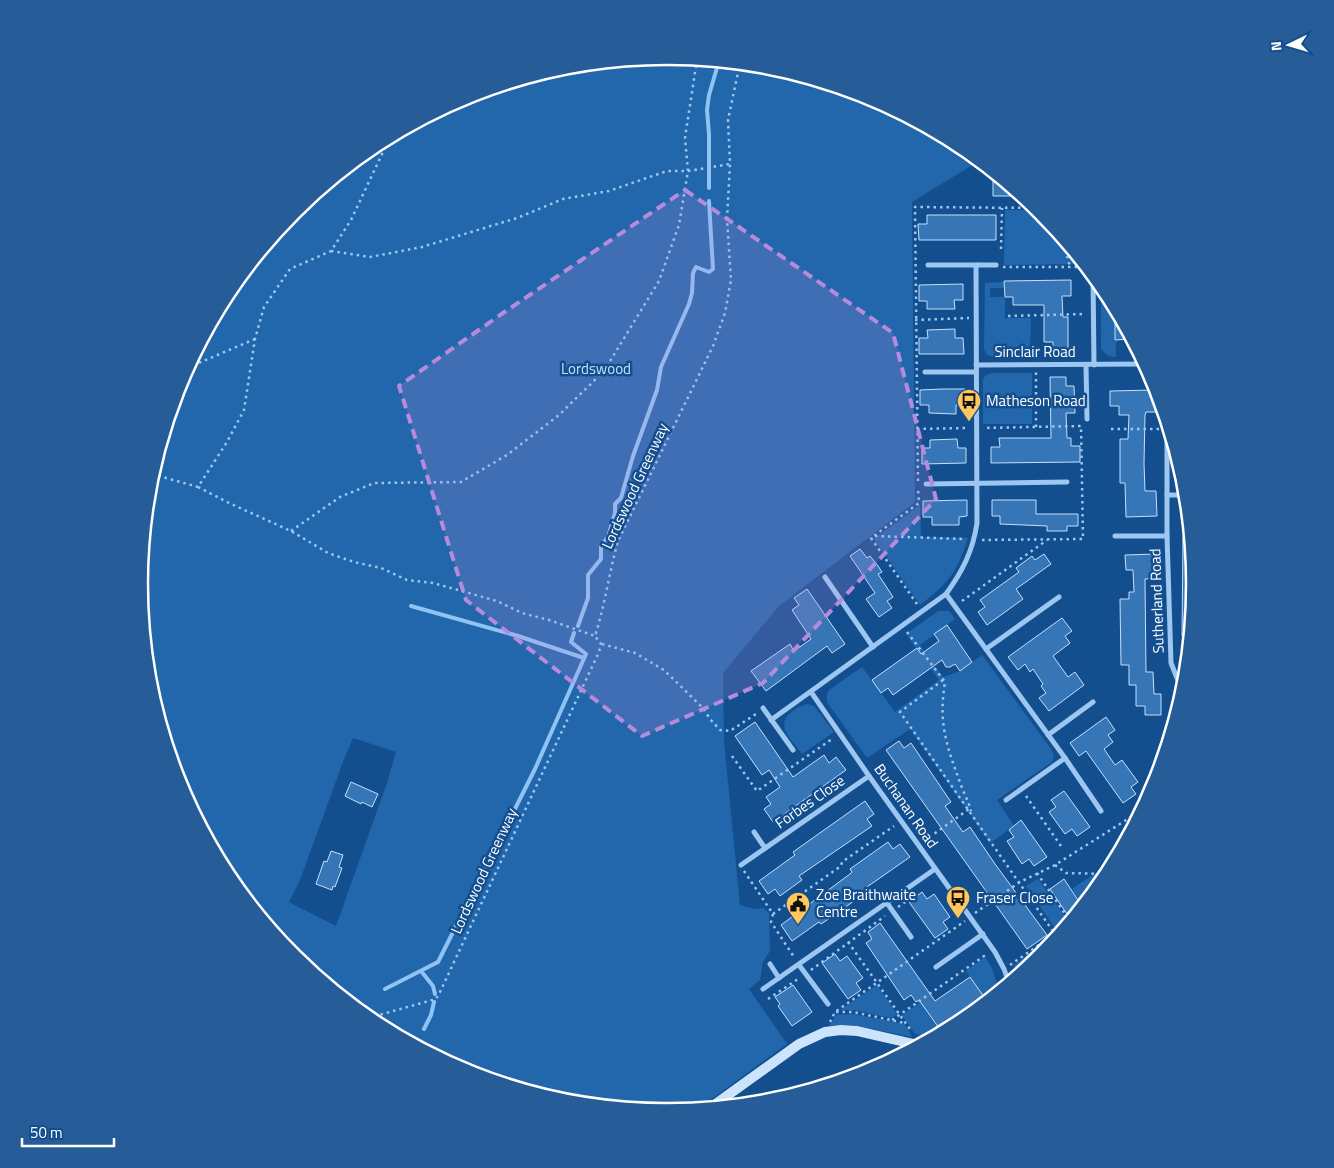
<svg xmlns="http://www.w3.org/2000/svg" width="1334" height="1168" font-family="'Titillium Web',sans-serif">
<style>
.green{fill:#2267ac;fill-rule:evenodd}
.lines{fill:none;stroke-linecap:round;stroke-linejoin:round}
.stream{stroke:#8fc3f4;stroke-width:4}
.building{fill:#3776b6;stroke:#c4e0fc}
.path{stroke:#9dc7f1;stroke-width:2.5;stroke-dasharray:2.5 4;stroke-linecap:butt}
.street{stroke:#9dc7f1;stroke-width:5}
.secondary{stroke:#cce3fc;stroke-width:10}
.marked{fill:#b68bdc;fill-opacity:0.2;stroke:#b68bdc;stroke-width:4;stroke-dasharray:10 6;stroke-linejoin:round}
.labels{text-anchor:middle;stroke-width:5;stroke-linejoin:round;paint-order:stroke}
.street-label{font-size:15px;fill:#fff;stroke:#134f8f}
.park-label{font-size:15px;fill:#c4e0fc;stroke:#134f8f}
.poi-label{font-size:15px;fill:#fff;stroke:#134f8f;text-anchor:start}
.rim{fill:none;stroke:#fff;stroke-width:2.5}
</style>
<rect width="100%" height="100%" fill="#134f8f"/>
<g class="green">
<path d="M 667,56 L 770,66 L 869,97 L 960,145 L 979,161 L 912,202 L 915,502 L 779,606 L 723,673 L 724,742 L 740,905 L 754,909 L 763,908 L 769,913 L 770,951 L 763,962 L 760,980 L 749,989 L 787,1044 L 698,1109 L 667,1112 L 564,1102 L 465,1071 L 374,1023 L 294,957 L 228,877 L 179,786 L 149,687 L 139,584 L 149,481 L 180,382 L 228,291 L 273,236 L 294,211 L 374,145 L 465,96 L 564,66 ZM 353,738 L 396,752 L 387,783 L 336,926 L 289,902 L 300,880 L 344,759 Z"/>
<path d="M 1005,210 L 1039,210 L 1073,250 L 1073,253 L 1075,253 L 1084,264 L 1004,265 Z"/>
<path d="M 1004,282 L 1004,288 L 990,288 L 990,297 L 1005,297 L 1005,318 L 1031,318 L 1030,356 L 990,356 L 986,354 L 984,349 L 985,283 Z"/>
<path d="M 1101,286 C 1121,301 1115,335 1116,357 C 1109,357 1105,354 1101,349 Z"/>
<path d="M 992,373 L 1032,373 L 1032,424 L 983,424 L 983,379 L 986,375 Z"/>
<path d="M 920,505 L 921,537 L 968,538 C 957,572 949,583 920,605 L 874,539 Z"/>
<path d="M 938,611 L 949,611 L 955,619 L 920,645 L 943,677 L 958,672 L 982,655 L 1051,749 L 1054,755 L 1052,762 L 997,800 L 1014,826 L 990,843 L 910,729 L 867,758 L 827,702 L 827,694 L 829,690 L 862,667 L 895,712 L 939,680 L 906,634 Z"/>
<path d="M 808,704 L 814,706 L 834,732 L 802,754 C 792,740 773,725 793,711 C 798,707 802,705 808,704 Z"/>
<path d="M 1116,859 L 1106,877 L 1083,905 L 1072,889 Z"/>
<path d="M 1038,879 L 1069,922 L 1059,934 L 1026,886 Z"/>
<path d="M 1049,939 L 1054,941 L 1040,957 L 1025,970 L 1013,967 L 1013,966 Z"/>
<path d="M 985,957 L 992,968 L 999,991 L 987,1001 L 966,971 Z"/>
<path d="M 877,985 L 897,1014 L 891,1018 L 854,1010 L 840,1010 Z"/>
<path d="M 921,1002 L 942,1032 L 933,1037 L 915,1034 L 902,1015 Z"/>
<path d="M 853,1014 L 905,1024 L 912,1037 L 852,1025 L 829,1026 L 836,1015 Z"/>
</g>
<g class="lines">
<g class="stream">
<path d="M 709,188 L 709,134 L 707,110 L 709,95 L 719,61"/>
<path d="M 411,606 L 518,636 L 584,658"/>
<path d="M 578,626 L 588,598 L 588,575 L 601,559 L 601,546 L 608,537 L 615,513 L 615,504 L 621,498 L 633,456 L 657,390 L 661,367 L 689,304 L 692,293 L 693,273 L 696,267 L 709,272 L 713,269 L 709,201"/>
<path d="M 421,971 L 433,986 L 435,994"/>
<path d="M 385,989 L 438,962 L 535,769 L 586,654 L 571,642 L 574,633"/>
<path d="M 424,1029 L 431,1015 L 434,1002"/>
</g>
</g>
<g class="building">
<path d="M 993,180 L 1002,180 L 1021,196 L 993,196 Z"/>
<path d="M 927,215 L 996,215 L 996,240 L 919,240 L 918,224 L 927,224 Z"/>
<path d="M 1071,280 L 1071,296 L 1062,296 L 1063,317 L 1068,317 L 1068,350 L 1053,350 L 1053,342 L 1044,342 L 1044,305 L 1013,305 L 1013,297 L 1005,297 L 1004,281 Z"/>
<path d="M 963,284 L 963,300 L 954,300 L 955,309 L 927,309 L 927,301 L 919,301 L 919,285 Z"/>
<path d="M 1115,307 L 1129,335 L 1132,339 L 1115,340 Z"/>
<path d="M 955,329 L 955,338 L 963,338 L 964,354 L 919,354 L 919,338 L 928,338 L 927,330 Z"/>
<path d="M 1050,377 L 1066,377 L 1066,386 L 1074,386 L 1075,413 L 1066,413 L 1067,438 L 1071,438 L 1071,446 L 1080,446 L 1080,462 L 991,463 L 991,447 L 1000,447 L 999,438 L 1051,438 Z"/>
<path d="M 942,389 L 965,389 L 965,405 L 956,405 L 956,414 L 929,413 L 929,405 L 920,405 L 920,390 Z"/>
<path d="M 1154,390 L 1154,395 L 1157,395 L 1157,412 L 1146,412 L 1145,415 L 1144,463 L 1145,491 L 1156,491 L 1157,516 L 1126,517 L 1125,483 L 1120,483 L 1120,439 L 1128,439 L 1129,415 L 1119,415 L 1119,406 L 1110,406 L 1110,391 Z"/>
<path d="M 957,439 L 958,448 L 966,448 L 966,463 L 922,464 L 922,448 L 930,448 L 930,440 Z"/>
<path d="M 967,500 L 967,516 L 959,517 L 959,525 L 932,525 L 932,517 L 923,517 L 923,501 Z"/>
<path d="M 992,500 L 1036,500 L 1036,514 L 1078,514 L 1078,526 L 1067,526 L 1067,531 L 1047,531 L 1047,526 L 1000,524 L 1000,516 L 992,516 Z"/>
<path d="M 1183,537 L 1190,537 L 1195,584 L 1190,636 L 1182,636 Z"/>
<path d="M 860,549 L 867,558 L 870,556 L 878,566 L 882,572 L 878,574 L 893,597 L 887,601 L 892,608 L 879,617 L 866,599 L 875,593 L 850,556 Z"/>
<path d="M 1044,554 L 1051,564 L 1016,589 L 1023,599 L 987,625 L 978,612 L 985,607 L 980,600 L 1019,572 L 1016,568 L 1032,556 L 1035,560 Z"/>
<path d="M 1156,554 L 1157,578 L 1145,579 L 1146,672 L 1153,672 L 1154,694 L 1161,694 L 1161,715 L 1145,715 L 1145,706 L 1136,706 L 1136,685 L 1129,685 L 1129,665 L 1121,665 L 1120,599 L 1129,599 L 1129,592 L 1134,592 L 1133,570 L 1126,570 L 1125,555 Z"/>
<path d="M 807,589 L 845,644 L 832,653 L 827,646 L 766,691 L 751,671 L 790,644 L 794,651 L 811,639 L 792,610 L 799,605 L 794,598 Z"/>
<path d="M 1062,618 L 1072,631 L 1065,636 L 1070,643 L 1053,656 L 1068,677 L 1075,672 L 1084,685 L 1049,711 L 1039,698 L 1046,693 L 1041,686 L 1043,684 L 1033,669 L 1030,672 L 1025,664 L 1018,670 L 1008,657 Z"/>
<path d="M 947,625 L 972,662 L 960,671 L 955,664 L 950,667 L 946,667 L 942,660 L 893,695 L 888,688 L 881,693 L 872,680 L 917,648 L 921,654 L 939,641 L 934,634 Z"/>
<path d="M 1106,717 L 1115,730 L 1108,735 L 1113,742 L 1104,749 L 1115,765 L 1122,760 L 1138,782 L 1131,787 L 1136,794 L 1123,803 L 1086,751 L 1079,756 L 1070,743 Z"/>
<path d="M 755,722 L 793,777 L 824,755 L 829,763 L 836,757 L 846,770 L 773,822 L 764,809 L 771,804 L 766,797 L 780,787 L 769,770 L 762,775 L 735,736 Z"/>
<path d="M 899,741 L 904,748 L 911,743 L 951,802 L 945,806 L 958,825 L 963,832 L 970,827 L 995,864 L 1047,935 L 1027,949 L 886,750 Z"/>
<path d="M 351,782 L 378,794 L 372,807 L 362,802 L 361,804 L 345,796 Z"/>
<path d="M 1064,791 L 1090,827 L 1077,836 L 1072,829 L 1065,834 L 1049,812 L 1056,807 L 1051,800 Z"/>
<path d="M 865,801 L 874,814 L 867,819 L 872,826 L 799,876 L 802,880 L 780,896 L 775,889 L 768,894 L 759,881 L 795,855 L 793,852 Z"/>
<path d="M 1021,820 L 1047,857 L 1034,866 L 1029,859 L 1022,864 L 1007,841 L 1014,837 L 1009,830 Z"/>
<path d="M 888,842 L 893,849 L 900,844 L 910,857 L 864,889 L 866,892 L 839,912 L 821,924 L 819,922 L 792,941 L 781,925 L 850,874 L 852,872 L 850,869 Z"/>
<path d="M 331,851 L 343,855 L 339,867 L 342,868 L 335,887 L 333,886 L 332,890 L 316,884 L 324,861 L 327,862 Z"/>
<path d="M 1064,879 L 1082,906 L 1071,920 L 1050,889 Z"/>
<path d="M 922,892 L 927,899 L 934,894 L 950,917 L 943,922 L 948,929 L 935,938 L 909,902 Z"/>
<path d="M 880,923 L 935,1001 L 970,977 L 984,997 L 939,1028 L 919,1000 L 916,1002 L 911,995 L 904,1000 L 866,943 L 872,939 L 868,932 Z"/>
<path d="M 835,954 L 840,961 L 847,956 L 863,978 L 856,983 L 861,990 L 848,999 L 822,963 Z"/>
<path d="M 793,985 L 812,1012 L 792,1026 L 778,1006 L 780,1004 L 775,997 Z"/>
</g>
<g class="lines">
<g class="path">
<path d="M 1062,237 L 1070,267"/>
<path d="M 1001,249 L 1002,208"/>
<path d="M 331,251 L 370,257 L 422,247 L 517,218 L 563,199 L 609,191 L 667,171 L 688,171 L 730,164"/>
<path d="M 1003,267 L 1087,267"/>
<path d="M 1008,316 L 1085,314"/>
<path d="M 915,320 L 969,318"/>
<path d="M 187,368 L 255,339"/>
<path d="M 1036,427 L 1036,371"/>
<path d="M 917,429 L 968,428"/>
<path d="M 1111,429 L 1160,429"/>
<path d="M 152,474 L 198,487 L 227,442 L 244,410 L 255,339 L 264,307 L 290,269 L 331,251 L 351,220 L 390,137"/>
<path d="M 918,481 L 915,207 L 1036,208"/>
<path d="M 198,487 L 229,503 L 291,531 L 328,553 L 354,562 L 381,568 L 407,580 L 433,583 L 497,601 L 522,613 L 549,620 L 595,636"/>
<path d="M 291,531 L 340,497 L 374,483 L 461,482 L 507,455 L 559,415 L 604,371 L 659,281 L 679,225 L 688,171 L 685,138 L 697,59"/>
<path d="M 875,536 L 965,539"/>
<path d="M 982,540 L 1083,539 L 1081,426 L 983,428"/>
<path d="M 962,601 L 1047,540"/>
<path d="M 917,604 L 871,538 L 919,503 L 918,489"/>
<path d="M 907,632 L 945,682 C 938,724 947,747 961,785 C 964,794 969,802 971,811"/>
<path d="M 602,644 L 635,653 L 664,670 L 703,708 L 710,719 L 720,730 L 730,731 L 756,714"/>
<path d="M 943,680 L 900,712 L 1057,937"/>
<path d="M 732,756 L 757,791 L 832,739"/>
<path d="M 1026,796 L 1061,846"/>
<path d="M 924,841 L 969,809"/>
<path d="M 1055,865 L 1066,873 L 1108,874"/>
<path d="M 744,871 L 773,914 L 771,922 L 794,957"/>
<path d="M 1037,873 L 1070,921"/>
<path d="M 898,907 L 914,896"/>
<path d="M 975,913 L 1020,882 L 1055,865 L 1142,810"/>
<path d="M 773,914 L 841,866 L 842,862 L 894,826"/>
<path d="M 848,942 L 912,1032"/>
<path d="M 1010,965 L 1049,938 L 1055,939"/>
<path d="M 811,970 L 885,916"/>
<path d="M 768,999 L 798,979"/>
<path d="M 836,1012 L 853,1012 L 905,1023"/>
<path d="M 368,1018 L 436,999 L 440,992 L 599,652 L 601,644 L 595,636 C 605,605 609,573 618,541 L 713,346 L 725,313 L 731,280 L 727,219 L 730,164 L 728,120 L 740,63"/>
<path d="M 892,1020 L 987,954"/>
<path d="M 830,1022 L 835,1012 L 965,921"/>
</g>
<g class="street">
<path d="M 928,265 L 996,265"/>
<path d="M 1093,276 L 1094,365"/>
<path d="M 976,365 L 1145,364"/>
<path d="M 1086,365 L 1087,419"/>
<path d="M 925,372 L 976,372"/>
<path d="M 1167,421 L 1167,536 L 1171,663 L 1183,693"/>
<path d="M 926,484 L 1067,482"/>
<path d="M 1167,495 L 1186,495"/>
<path d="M 1115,536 L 1167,536"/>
<path d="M 825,577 L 873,647"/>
<path d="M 946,594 L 1065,758 L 1101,811"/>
<path d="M 986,649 L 1059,597"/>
<path d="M 811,692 L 869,776 L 995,952 L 1004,969 L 1009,983"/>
<path d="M 763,708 L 793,750"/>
<path d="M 771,720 L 946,594 C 962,572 973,551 977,523 L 976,265"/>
<path d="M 1048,735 L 1093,702"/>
<path d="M 1006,800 L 1065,758"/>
<path d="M 754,832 L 765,848"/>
<path d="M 741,865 L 869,776"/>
<path d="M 887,903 L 911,937"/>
<path d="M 770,964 L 779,978"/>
<path d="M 799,965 L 828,1004"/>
<path d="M 936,967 L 983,934"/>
<path d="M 763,989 L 935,869"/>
</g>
<path class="secondary" d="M 710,1108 L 799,1044 L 825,1032 L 841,1030 L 857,1031 L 918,1045"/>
</g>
<path class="marked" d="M 685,190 L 893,333 L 936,499 L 763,683 L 642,736 L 466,600 L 399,386 L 503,313 Z"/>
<defs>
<symbol id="bus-pin" viewBox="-11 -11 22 30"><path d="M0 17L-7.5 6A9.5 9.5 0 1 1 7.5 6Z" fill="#ffc85e" stroke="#134f8f"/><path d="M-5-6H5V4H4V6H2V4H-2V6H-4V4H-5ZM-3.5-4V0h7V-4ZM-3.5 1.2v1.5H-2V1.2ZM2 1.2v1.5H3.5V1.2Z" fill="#111"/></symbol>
<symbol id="civic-pin" viewBox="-11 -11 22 30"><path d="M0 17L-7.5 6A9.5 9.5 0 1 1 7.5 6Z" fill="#ffc85e" stroke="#134f8f"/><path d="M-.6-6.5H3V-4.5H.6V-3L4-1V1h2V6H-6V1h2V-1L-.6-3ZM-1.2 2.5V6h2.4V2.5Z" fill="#111"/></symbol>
</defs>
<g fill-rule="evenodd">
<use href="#bus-pin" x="955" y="387" width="28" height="38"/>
<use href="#bus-pin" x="944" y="884" width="28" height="38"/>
<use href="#civic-pin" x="784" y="890" width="28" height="38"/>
</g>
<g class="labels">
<g class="street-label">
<text x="1035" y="357">Sinclair Road</text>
<text transform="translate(635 486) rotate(-65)" y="5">Lordswood Greenway</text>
<text transform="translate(1157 601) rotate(-92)" y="5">Sutherland Road</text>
<text transform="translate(810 802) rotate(-35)" y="5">Forbes Close</text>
<text transform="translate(906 806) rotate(55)" y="5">Buchanan Road</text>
<text transform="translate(484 871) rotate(-65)" y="5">Lordswood Greenway</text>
</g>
<g class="park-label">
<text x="596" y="374">Lordswood</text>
</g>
<g class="poi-label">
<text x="986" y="406">Matheson Road</text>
<text x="816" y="900">Zoe Braithwaite<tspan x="816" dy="17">Centre</tspan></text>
<text x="976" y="903">Fraser Close</text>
</g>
</g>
<path d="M0 0H1334V1168H0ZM148 584a519 519 0 1 1 1038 0a519 519 0 1 1-1038 0Z" fill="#265d98" fill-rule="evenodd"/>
<path class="rim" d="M148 584a519 519 0 1 1 1038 0a519 519 0 1 1-1038 0Z"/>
<g transform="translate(1289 45) rotate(265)" stroke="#134f8f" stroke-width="4" paint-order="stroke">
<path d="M0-4L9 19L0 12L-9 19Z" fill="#ffffff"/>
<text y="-8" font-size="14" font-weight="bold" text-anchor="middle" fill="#ffffff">N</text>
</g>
<path d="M22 1138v8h92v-8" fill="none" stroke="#ffffff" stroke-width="2.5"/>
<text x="30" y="1138" font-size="15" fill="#ffffff" stroke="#134f8f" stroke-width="4" paint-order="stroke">50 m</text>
</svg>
